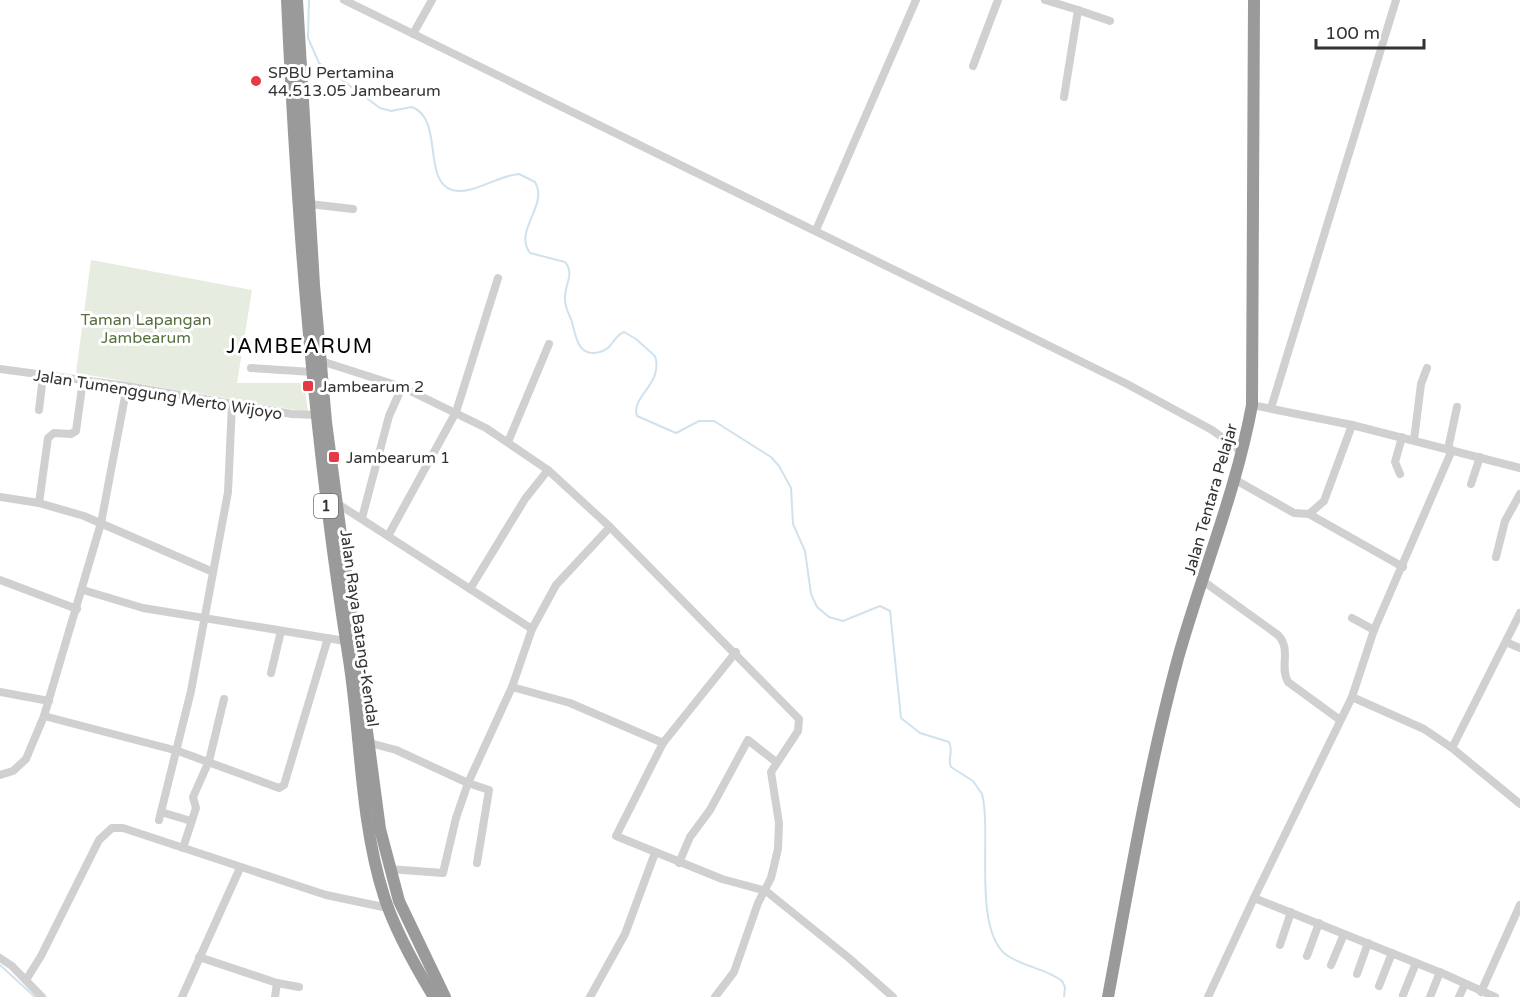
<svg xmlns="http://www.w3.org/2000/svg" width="1520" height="997" font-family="'Varela Round',sans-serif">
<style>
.green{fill:#e6ecdf}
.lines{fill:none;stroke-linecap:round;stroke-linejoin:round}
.stream{stroke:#cfe2ee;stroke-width:2}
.minor{stroke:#d0d0d0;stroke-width:8}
.highway{stroke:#9a9a9a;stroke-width:12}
.poi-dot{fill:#e63946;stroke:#fff;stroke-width:2}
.labels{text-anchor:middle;stroke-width:6;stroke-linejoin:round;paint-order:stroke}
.shield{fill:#fff;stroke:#707070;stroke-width:1.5}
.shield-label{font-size:15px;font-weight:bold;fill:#333}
.poi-label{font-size:16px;fill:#333;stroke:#fff;text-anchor:start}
.park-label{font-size:16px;fill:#56703f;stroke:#fff}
.street-label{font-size:16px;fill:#333;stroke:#fff}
.quarter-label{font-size:20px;letter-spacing:1.5px;fill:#000;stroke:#fff}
</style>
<rect width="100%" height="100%" fill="#fff"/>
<path class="green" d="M 91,260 L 252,290 L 237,383 L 304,383 L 308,412 L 76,373 Z"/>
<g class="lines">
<g class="stream">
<path d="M 309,0 L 308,38 L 319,63 L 380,108 L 391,111 L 412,107 C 444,119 422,181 452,190 C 472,196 498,175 519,174 L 535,182 C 549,205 513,231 530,253 L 565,262 C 575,274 565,283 565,297 C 564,305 568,312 571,319 C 576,334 576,358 600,352 C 613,349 613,336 624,332 L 636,339 L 655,356 C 664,384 630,397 637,416 L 676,433 L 699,421 L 714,421 L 771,457 L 779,466 L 791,488 L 793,524 L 805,551 L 811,594 L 817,607 L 829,617 L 843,621 L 880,606 L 890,611 L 901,718 L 920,733 L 949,742 C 954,751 947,758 951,767 L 973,781 L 982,794 C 992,831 973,924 1004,953 C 1021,967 1046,968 1062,981 L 1065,987 L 1064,997"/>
<path d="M 0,965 L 35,997"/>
</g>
<g class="minor">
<path d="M 344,0 L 1127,384 L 1212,430 L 1242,452"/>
<path d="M 1045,0 L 1078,10 L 1064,97"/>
<path d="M 1078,10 L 1110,21"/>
<path d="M 413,34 L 432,0"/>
<path d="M 973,66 L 998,0"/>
<path d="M 309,204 L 353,209"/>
<path d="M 816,230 L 916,0"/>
<path d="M 321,361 L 402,387 L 486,428 L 548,470 L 610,527 L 799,719 L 798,731 L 771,772 L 779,823 L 778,849 L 771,878 L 758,903 L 734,972 L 715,997"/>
<path d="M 251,368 L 312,372"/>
<path d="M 0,369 L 127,386 L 292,414 L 316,415"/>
<path d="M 1252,405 L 1352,425 L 1520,468"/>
<path d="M 1271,408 L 1396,0"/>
<path d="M 39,410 L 43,376"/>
<path d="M 1414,440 L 1421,384 L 1427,368"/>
<path d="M 508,442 L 549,344"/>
<path d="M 1448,449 L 1457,407"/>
<path d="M 1400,474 L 1395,462 L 1402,437"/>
<path d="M 1234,479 L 1294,513 L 1309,514 L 1324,501 L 1352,425"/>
<path d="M 1471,484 L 1480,457"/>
<path d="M 0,497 L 39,503 L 84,516 L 213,572"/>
<path d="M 335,502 L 532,629"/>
<path d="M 39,503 L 48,438 L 54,433 L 71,434 L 76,431 L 83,380"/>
<path d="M 1309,514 L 1403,567"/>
<path d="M 362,518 L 389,416 L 402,387"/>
<path d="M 388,536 L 456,412 L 498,278"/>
<path d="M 1496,557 L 1505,521 L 1520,494"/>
<path d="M 0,580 L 77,609"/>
<path d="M 1203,581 L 1278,635 C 1292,650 1279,667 1288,682 L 1340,720"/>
<path d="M 470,589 L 525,499 L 548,470"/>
<path d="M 83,590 L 143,608 L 345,641"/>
<path d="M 1352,618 L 1374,630"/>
<path d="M 1506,642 L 1520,648"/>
<path d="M 736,652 L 663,743 L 616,836 L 722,879 L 766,891 L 849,958 L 893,997"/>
<path d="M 271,673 L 281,631"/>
<path d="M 512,687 L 570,703 L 663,743"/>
<path d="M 0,692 L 49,701"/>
<path d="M 1352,697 L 1424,729 L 1452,748 L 1520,804"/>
<path d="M 44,716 L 178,751 L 279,788 L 284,785 L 328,638"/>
<path d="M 370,743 L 396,750 L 468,783 L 489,790 L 477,863"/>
<path d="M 1452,748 L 1520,613"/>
<path d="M 0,775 L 13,771 L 26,759 L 44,716 L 101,523 L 127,386"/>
<path d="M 161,812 L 191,821"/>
<path d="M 159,820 L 191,691 L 228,492 L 232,404"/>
<path d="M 183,848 L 196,808 L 193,797 L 209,761 L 224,699"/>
<path d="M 679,863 L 690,837 L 710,810 L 748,740 L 776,762"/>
<path d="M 389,869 L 443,873 L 456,818 L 468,783 L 512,687 L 532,629 L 556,585 L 610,527"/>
<path d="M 1254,898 L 1352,697 L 1374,630 L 1452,450"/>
<path d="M 1280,945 L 1291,912"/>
<path d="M 1307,956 L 1319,923"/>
<path d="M 199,957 L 277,983 L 299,987"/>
<path d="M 0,958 L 12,966 L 42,997"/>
<path d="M 1331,965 L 1344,934"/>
<path d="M 1357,974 L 1368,943"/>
<path d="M 26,980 L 41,956 L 99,840 L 112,828 L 123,828 L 326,895 L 388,908"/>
<path d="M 1379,986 L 1392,953"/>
<path d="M 1481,992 L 1520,905"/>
<path d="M 1403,995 L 1416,963"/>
<path d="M 182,997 L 240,868"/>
<path d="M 275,997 L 277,983"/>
<path d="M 590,997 L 625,934 L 655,853"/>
<path d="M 1208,997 L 1254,898 L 1444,974 L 1495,997"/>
<path d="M 1430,997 L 1440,972"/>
<path d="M 1459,997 L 1465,984"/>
</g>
<g class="highway">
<path d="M 287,0 C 297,221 314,441 349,660 C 361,737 360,821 384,896 C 395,931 415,966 434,997"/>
<path d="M 297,0 L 314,285 L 326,422 L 380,829 L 399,901 L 445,997"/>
<path d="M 1108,997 C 1129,884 1148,769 1178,658 C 1202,573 1236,492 1252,405 L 1254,0"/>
</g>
</g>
<g class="poi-dot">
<circle cx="256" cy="81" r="6"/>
<rect x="302" y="380" width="12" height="12" rx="3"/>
<rect x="328" y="451" width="12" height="12" rx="3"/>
</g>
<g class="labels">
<rect class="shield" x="314" y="494" width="24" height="24" rx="4.5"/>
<g class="shield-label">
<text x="326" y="511">1</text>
</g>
<g class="poi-label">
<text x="268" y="78">SPBU Pertamina<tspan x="268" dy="18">44.513.05 Jambearum</tspan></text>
<text x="320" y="392">Jambearum 2</text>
<text x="346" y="463">Jambearum 1</text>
</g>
<g class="park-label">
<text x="146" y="325">Taman Lapangan<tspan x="146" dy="18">Jambearum</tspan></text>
</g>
<g class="street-label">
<text transform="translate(158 394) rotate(9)" y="6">Jalan Tumenggung Merto Wijoyo</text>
<text transform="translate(1210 499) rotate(-74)" y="6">Jalan Tentara Pelajar</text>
<text transform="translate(360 628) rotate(82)" y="6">Jalan Raya Batang-Kendal</text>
</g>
<g class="quarter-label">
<text x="300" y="353">JAMBEARUM</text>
</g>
</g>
<path d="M1316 39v9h108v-9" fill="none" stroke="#333333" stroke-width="3"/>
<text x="1325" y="39" font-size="18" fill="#333333" stroke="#ffffff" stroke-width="4.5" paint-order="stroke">100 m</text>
</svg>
